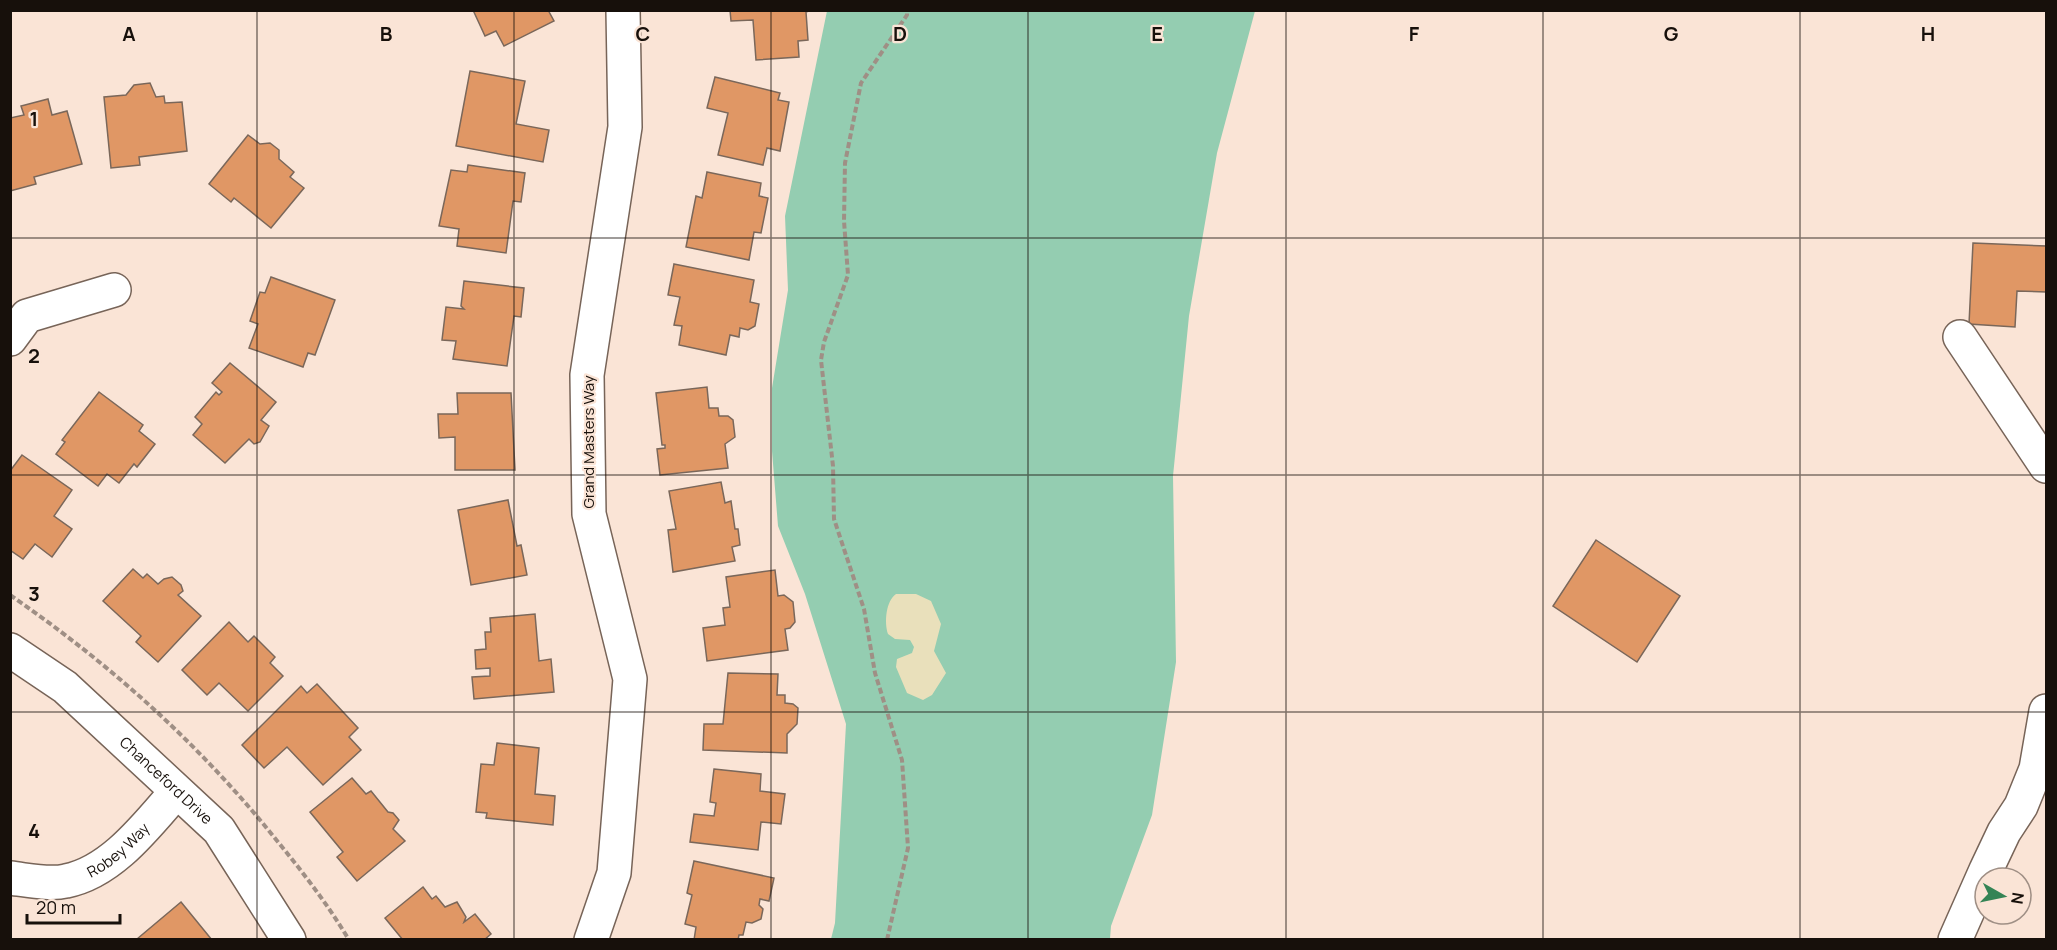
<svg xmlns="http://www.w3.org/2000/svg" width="2057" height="950" font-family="Manrope,sans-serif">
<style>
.green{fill:#94cdb1}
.sand{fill:#e9e0bb}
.building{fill:#e09765;stroke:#7a675a;stroke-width:1.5}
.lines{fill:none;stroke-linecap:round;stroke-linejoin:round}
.minor-casing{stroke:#776458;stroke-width:36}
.path{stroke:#9f8f85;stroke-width:4;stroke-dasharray:6 3;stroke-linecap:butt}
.minor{stroke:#fff;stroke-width:33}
.grid{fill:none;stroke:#17100b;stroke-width:1.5;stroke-opacity:0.55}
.labels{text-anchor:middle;stroke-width:4.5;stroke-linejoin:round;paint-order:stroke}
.street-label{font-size:15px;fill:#17100b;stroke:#fae4d6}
.grid-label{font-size:20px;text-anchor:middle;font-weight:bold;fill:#17100b;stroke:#fae4d6;stroke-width:4.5;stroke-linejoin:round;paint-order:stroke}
</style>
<rect width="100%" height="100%" fill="#fae4d6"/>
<path class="green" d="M 827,11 L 1255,11 L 1217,153 L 1189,316 L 1173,476 L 1176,662 L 1152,815 L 1111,926 L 1110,939 L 831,939 L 835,923 L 846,724 L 805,594 L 778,526 L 772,451 L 772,388 L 788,290 L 785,216 Z"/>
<path class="sand" d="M 896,594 L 916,594 L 931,601 L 941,624 L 934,651 L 946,673 L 932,695 L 923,700 L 907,693 L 896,667 L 897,659 L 912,653 L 914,647 L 910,640 L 895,639 L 888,634 C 884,622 886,601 896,594 Z"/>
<g class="building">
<path d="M 473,10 L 548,10 L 554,21 L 504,46 L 496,31 L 485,36 Z"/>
<path d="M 730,10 L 811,10 L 806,12 L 808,40 L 798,41 L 799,57 L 756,60 L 753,20 L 731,21 Z"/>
<path d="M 470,71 L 525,81 L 516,124 L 549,130 L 543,162 L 456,146 Z"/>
<path d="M 715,77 L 780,93 L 778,100 L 789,102 L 780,151 L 767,148 L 763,165 L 718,155 L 728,113 L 707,108 Z"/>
<path d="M 150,83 L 156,97 L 164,96 L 165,103 L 182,102 L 187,151 L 139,157 L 140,165 L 111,168 L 104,97 L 126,95 L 134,85 Z"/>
<path d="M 48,99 L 52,115 L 67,111 L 82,164 L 34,177 L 36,184 L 10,191 L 10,118 L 24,115 L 21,106 Z"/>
<path d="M 248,135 L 260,144 L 270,143 L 279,150 L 279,159 L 294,172 L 290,177 L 304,188 L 271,228 L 234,198 L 231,202 L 209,184 Z"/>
<path d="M 468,165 L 525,173 L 521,202 L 513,201 L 506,253 L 457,246 L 459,229 L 439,226 L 451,170 L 467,172 Z"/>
<path d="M 707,172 L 761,183 L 759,196 L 768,198 L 761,233 L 754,232 L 749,260 L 686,247 L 696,196 L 702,198 Z"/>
<path d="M 1973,243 L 2046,246 L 2046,292 L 2017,291 L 2015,327 L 1969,324 Z"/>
<path d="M 674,264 L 754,280 L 750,302 L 759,304 L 755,326 L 748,330 L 740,328 L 739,337 L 730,335 L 726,355 L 679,345 L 682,326 L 674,325 L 680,297 L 668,295 Z"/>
<path d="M 271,277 L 335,300 L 315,355 L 308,353 L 303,367 L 249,348 L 258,324 L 250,321 L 260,292 L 265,293 Z"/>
<path d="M 464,281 L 524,288 L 521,317 L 514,316 L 507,366 L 453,359 L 456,341 L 442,340 L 446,307 L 464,309 L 461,306 Z"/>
<path d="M 230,363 L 276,402 L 261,420 L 269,426 L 260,442 L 254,444 L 249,439 L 225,463 L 193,435 L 202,424 L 195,417 L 216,392 L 219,395 L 222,392 L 212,383 Z"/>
<path d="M 707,387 L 709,408 L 718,408 L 719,416 L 728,416 L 733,420 L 735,437 L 725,444 L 728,468 L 660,475 L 657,449 L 665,448 L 665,445 L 662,445 L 656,393 Z"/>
<path d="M 99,392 L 143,425 L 139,431 L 155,444 L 137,467 L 134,464 L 119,483 L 107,474 L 98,486 L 56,454 L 65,442 L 62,440 Z"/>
<path d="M 457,393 L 511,393 L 515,470 L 455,470 L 455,437 L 439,438 L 438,414 L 458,414 Z"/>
<path d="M 22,455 L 72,490 L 54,516 L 72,529 L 52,557 L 35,544 L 23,559 L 10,550 L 10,471 Z"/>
<path d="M 721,482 L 725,503 L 731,501 L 735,529 L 738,529 L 740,545 L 732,547 L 735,561 L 673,572 L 668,530 L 676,529 L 669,491 Z"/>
<path d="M 508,500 L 517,546 L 521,545 L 527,575 L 471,585 L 458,510 Z"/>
<path d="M 1596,540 L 1680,596 L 1637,662 L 1553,606 Z"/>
<path d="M 133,569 L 143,578 L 147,574 L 158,584 L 164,579 L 172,577 L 181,585 L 183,591 L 178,595 L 201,616 L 158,662 L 136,642 L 141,636 L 103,601 Z"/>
<path d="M 775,570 L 778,596 L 784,595 L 793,602 L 795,622 L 790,628 L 785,629 L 788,650 L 707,661 L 703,628 L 725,625 L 723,608 L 730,607 L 726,577 Z"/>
<path d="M 535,614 L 539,661 L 551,659 L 554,692 L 474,699 L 472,677 L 490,676 L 490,668 L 476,669 L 475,650 L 486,649 L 485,632 L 491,632 L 490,618 Z"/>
<path d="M 229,622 L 248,642 L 254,636 L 275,657 L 270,663 L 283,676 L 248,711 L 219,683 L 207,695 L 182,670 Z"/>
<path d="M 728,673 L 778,674 L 777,695 L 785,695 L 785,703 L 793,704 L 798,708 L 797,724 L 787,734 L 787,753 L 703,750 L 704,724 L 723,724 Z"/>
<path d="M 317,684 L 358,728 L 349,737 L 361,750 L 323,785 L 287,747 L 264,768 L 242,745 L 301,686 L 307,693 Z"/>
<path d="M 497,743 L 539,748 L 535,794 L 555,796 L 553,825 L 486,818 L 487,813 L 476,812 L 481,764 L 494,765 Z"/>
<path d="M 714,769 L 761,774 L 760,791 L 785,794 L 781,824 L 761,822 L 758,850 L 690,842 L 694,814 L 714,816 L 716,803 L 710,802 Z"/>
<path d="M 352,778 L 366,794 L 371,791 L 388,812 L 393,813 L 399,820 L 393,829 L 405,841 L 357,881 L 337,857 L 343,852 L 310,812 Z"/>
<path d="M 694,861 L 774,878 L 769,901 L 760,899 L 759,905 L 763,909 L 761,919 L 752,923 L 746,922 L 743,935 L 739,935 L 738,940 L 694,940 L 696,927 L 685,924 L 692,895 L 687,893 Z"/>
<path d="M 423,887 L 432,899 L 436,896 L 445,907 L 457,902 L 466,917 L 464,922 L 475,914 L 491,934 L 484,940 L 403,940 L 385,918 Z"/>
<path d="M 181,902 L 212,940 L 138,940 L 137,939 Z"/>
</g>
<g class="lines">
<defs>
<g id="minor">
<path d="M 1960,337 L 2046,466"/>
<path d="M 10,339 L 27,316 L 114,290"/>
<path id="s1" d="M 10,650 L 65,687 L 219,830 L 289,940"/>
<path id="s2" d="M 10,878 C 28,880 49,885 66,881 C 112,872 147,825 176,792"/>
<path d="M 591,940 L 614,873 L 630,679 L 589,514 L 587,375 L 625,127 L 623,10"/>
<path d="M 1955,940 L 1986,870 L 2004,832 L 2021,806 L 2036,769 L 2046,711"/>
</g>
</defs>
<use href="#minor" class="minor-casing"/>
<g class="path">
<path d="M 10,595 C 110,664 198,743 274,837 C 301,870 327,903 349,940"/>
<path d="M 887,940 L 908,848 L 902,760 L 875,673 L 864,609 L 834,519 L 833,466 L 821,360 L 824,342 L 848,275 L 844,221 L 845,163 L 861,83 L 907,15 L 907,10"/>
</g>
<use href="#minor" class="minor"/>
</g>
<path class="grid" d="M 257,10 L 257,940M 514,10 L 514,940M 771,10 L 771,940M 1028,10 L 1028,940M 1286,10 L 1286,940M 1543,10 L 1543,940M 1800,10 L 1800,940M 10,238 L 2046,238M 10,475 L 2046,475M 10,712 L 2046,712"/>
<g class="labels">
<g class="street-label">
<text transform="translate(589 442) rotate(-90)" y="5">Grand Masters Way</text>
<text dy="5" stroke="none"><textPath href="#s1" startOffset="204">Chanceford Drive</textPath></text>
<text dy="5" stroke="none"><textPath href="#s2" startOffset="118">Robey Way</textPath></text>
</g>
</g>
<g class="grid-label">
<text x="129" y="41">A</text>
<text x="386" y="41">B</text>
<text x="643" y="41">C</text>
<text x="900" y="41">D</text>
<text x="1157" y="41">E</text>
<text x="1414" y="41">F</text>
<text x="1671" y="41">G</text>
<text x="1928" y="41">H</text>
<text x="34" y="126">1</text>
<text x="34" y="363">2</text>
<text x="34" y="601">3</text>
<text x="34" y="838">4</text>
</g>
<rect width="2057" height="950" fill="none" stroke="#17100b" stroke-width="24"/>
<g transform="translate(2003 896) rotate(99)"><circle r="28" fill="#fae4d6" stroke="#9f8f85" stroke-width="1.5"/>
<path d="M0-4.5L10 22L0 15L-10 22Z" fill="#348455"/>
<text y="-9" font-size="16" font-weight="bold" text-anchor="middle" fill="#17100b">N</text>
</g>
<path d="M27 914v9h93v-9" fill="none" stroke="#17100b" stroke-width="3"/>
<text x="36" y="914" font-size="18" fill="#17100b" stroke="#fae4d6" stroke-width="4.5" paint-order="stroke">20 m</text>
</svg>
